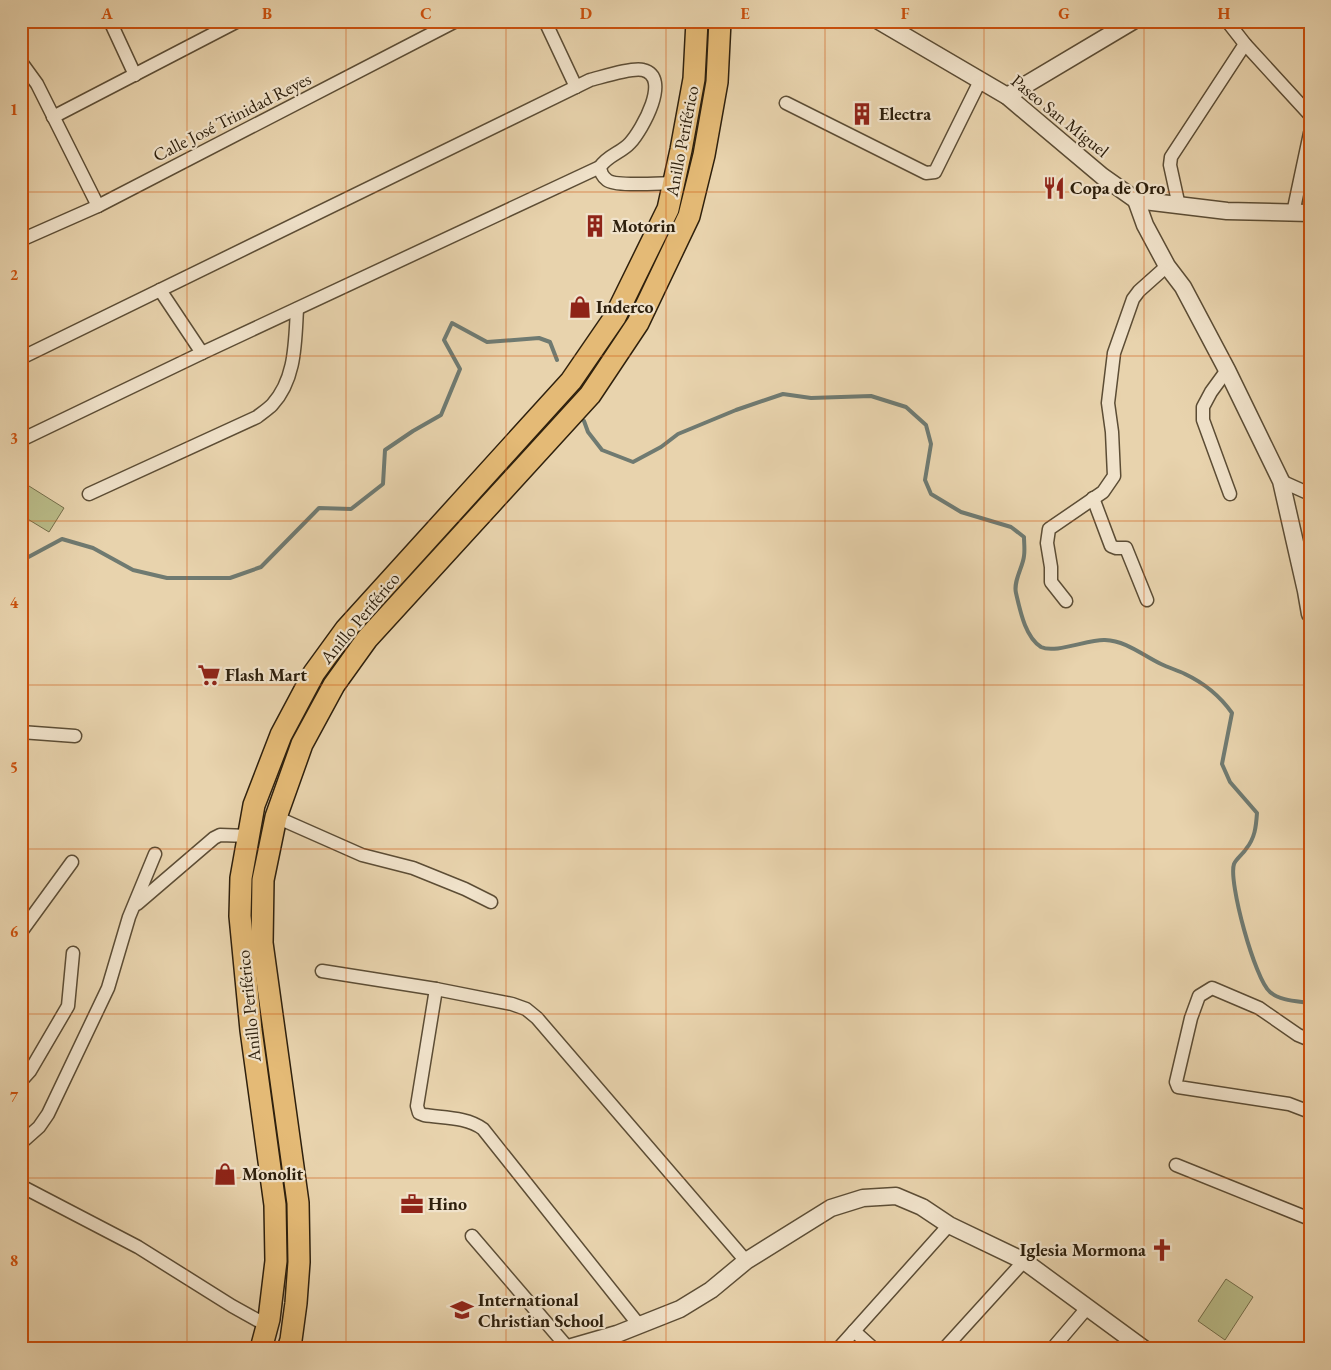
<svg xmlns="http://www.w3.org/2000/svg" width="1331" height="1370" font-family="'EB Garamond',serif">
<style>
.green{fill:#b9bb88;stroke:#746e4a}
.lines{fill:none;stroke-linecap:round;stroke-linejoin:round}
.stream{stroke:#6f7a71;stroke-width:4}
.minor-casing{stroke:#5c4d35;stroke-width:15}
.tertiary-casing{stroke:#5c4d35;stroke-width:19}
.trunk-casing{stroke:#2e200d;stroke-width:24}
.minor{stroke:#f0e2ca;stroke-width:12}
.tertiary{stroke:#f0e2ca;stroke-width:16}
.trunk{stroke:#e4ba76;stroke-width:21}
.grid{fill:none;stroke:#cc500c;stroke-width:1;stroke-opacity:0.55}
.labels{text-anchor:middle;stroke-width:4.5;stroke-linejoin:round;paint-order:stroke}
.poi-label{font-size:18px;font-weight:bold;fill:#2e200d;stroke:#f0e2ca;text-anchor:start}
.street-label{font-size:18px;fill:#2e200d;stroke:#f0e2ca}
.neatline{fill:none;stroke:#cc500c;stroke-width:2}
.grid-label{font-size:16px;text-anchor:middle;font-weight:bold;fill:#cc500c}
</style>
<rect width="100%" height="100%" fill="#e8d3ad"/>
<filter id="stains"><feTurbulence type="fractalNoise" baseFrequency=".004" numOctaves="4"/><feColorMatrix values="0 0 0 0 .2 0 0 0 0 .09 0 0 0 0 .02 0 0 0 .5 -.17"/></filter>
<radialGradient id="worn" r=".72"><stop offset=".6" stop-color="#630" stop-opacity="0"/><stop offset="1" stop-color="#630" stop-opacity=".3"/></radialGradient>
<g class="green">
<path d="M 21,481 L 64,508 L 49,532 L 21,515 Z"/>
<path d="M 1226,1279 L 1253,1297 L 1225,1340 L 1198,1321 Z"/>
</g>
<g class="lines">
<g class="stream">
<path d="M 584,421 L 588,432 L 602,450 L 633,462 L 661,447 L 678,434 L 736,410 L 783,394 L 811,398 L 871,396 L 906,407 L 926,425 L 931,444 L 925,480 L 931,494 L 961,512 L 1011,527 L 1024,537 C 1024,543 1025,550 1024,556 C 1023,567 1013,581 1016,593 C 1020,610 1025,637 1041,647 C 1055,654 1089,639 1105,640 C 1127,641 1142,655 1161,664 C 1169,668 1177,670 1185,674 C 1204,683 1220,696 1232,713 L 1222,764 L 1230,782 L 1257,813 C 1256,827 1255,838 1246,849 C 1243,854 1236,859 1234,864 C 1228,881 1255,980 1270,992 C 1280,1001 1297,1001 1310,1003"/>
<path d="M 21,561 L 62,539 L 93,548 L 133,570 L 167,578 L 230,578 L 261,567 L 319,508 L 351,509 L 383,484 L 385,450 L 413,431 L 441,415 L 460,369 L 444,340 L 452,323 L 487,342 L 539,338 L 550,342 L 557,360"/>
</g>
<defs>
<g id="minor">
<path d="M 110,21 L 135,75"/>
<path d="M 545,21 L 576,87"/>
<path d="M 1227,21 L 1245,44 L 1310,115"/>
<path d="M 21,62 L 37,84 L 98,206"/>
<path d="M 786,103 L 926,173 L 935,172 L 980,81"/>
<path d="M 53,117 L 238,21"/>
<path d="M 1179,206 L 1170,165 L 1171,157 L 1245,44"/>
<path d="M 1293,213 L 1310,133"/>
<path d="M 21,240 L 98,206 L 456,21"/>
<path d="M 160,290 L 202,353"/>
<path d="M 21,358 L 590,80 C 602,77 633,67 643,70 C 672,77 642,130 630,143 C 621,153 608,155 600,167 C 601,173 602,176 607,180 C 616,187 661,183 674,183"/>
<path d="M 1227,370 L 1211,392 L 1203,407 L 1203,420 L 1230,494"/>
<path d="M 21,440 L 202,353 L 600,167"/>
<path d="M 1281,481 L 1310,494"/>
<path d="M 89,494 L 257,417 C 262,413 268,409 272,405 C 296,379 295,342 297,309"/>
<path d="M 1093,498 L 1111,546 L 1116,548 L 1126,548 L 1147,600"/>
<path d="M 1066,601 L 1051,582 L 1051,567 L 1047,543 L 1049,529 L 1103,492 L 1114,476 L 1112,432 L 1108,403 L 1114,353 L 1133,299 L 1139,291 L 1167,266"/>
<path d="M 21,732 L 75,736"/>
<path d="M 276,817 L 362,855 L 413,868 L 465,889 L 491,902"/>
<path d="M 137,904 L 214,838 L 220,835 L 249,836"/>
<path d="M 21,932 L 72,862"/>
<path d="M 322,971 L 436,989 L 512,1004 L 526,1009 L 537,1018 L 746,1261"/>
<path d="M 436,989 L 417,1106 L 419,1113 L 424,1115 C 444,1118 467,1117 483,1129 L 639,1325"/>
<path d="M 1310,1040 L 1298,1035 L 1259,1008 L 1212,988 L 1199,996 L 1191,1018 L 1176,1082 L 1178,1087 L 1289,1104 L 1310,1112"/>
<path d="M 21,1081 L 30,1071 L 68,1006 L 73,953"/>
<path d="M 21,1143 L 39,1127 L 48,1114 L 108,988 L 129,917 L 155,854"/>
<path d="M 1176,1165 L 1310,1219"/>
<path d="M 21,1186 L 138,1247 L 232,1306 L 268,1326"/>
<path d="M 472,1236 L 568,1348"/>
<path d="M 854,1331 L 874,1349"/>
<path d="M 838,1349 L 949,1225"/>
<path d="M 944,1349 L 1024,1261"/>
<path d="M 1052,1349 L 1087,1308"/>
</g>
<g id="tertiary">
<path d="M 879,21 L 1007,96 L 1102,176 L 1136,200 L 1227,211 L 1310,213"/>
<path d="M 1007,96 L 1133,21"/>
<path d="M 1136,200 L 1145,225 L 1167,266 L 1183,287 L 1227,370 L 1281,481 L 1306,591 L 1310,614"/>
<path d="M 565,1349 L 617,1334 L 680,1309 L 711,1290 L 746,1261 L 831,1208 L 863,1198 L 896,1196 L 922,1207 L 949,1225 L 1024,1261 L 1144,1349"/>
</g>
<g id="trunk">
<path d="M 261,1349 L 269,1319 L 276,1261 L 275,1205 L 251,1030 L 240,916 L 241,878 L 254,805 L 281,735 L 314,673 L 346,629 L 571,381 L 615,317 L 668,209 L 681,150 L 694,79 L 697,21"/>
<path d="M 288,1349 L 291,1340 L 296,1303 L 299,1262 L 298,1203 L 262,943 L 263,880 L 276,817 L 302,744 L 334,685 L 367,639 L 590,395 L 638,323 L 689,216 L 704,155 L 717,82 L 720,21"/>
</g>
</defs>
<use href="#minor" class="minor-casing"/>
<use href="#tertiary" class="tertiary-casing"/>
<use href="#trunk" class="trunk-casing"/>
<use href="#minor" class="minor"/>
<use href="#tertiary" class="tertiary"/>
<use href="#trunk" class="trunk"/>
</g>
<path class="grid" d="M 187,21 L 187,1349M 346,21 L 346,1349M 506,21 L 506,1349M 666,21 L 666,1349M 825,21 L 825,1349M 984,21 L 984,1349M 1144,21 L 1144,1349M 21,192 L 1310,192M 21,356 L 1310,356M 21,521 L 1310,521M 21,685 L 1310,685M 21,849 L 1310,849M 21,1014 L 1310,1014M 21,1178 L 1310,1178"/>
<defs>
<symbol id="building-bare" viewBox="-9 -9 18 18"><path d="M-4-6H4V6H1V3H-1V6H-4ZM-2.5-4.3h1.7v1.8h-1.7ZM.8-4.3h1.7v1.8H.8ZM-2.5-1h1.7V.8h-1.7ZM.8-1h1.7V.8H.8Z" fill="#8f2418" stroke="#f0e2ca" stroke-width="2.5" paint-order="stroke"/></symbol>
<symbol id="restaurant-bare" viewBox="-9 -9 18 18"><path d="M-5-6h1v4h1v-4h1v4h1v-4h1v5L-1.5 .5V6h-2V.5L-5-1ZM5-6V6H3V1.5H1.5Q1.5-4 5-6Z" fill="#8f2418" stroke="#f0e2ca" stroke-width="2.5" paint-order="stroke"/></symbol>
<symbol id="shop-bare" viewBox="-9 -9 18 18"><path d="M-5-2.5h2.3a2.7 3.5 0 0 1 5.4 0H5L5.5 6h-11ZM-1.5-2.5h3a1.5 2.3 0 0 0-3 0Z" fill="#8f2418" stroke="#f0e2ca" stroke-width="2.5" paint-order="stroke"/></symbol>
<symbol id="supermarket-bare" viewBox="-9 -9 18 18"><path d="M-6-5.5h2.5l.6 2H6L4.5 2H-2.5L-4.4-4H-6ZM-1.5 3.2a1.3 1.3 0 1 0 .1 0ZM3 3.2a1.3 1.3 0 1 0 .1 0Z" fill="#8f2418" stroke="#f0e2ca" stroke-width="2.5" paint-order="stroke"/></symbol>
<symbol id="office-bare" viewBox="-9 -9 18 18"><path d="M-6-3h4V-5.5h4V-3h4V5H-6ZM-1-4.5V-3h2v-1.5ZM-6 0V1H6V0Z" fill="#8f2418" stroke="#f0e2ca" stroke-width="2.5" paint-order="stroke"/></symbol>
<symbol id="church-bare" viewBox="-9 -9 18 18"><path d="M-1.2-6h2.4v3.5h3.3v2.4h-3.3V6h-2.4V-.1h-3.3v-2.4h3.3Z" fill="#8f2418" stroke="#f0e2ca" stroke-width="2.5" paint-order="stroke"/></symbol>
<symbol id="school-bare" viewBox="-9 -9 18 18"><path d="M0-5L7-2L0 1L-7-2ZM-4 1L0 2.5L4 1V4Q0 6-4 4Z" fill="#8f2418" stroke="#f0e2ca" stroke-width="2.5" paint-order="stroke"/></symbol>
</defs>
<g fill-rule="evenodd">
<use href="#building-bare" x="846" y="98" width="32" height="32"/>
<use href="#restaurant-bare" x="1038" y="172" width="32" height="32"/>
<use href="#building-bare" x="579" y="210" width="32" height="32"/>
<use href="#shop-bare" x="564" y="291" width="32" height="32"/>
<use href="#supermarket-bare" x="193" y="659" width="32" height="32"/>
<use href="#shop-bare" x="209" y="1158" width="32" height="32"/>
<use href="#office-bare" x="396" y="1188" width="32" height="32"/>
<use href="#church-bare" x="1146" y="1234" width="32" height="32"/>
<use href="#school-bare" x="446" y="1294" width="32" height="32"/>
</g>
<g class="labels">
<g class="poi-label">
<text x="879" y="120">Electra</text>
<text x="1070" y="194">Copa de Oro</text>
<text x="612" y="232">Motorin</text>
<text x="596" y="313">Inderco</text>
<text x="225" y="681">Flash Mart</text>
<text x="242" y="1180">Monolit</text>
<text x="428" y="1210">Hino</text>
<text x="1146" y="1256" text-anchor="end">Iglesia Mormona</text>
<text x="478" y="1306">International<tspan x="478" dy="21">Christian School</tspan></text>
</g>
<g class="street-label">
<text transform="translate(1060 116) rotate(39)" y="6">Paseo San Miguel</text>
<text transform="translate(232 117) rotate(-27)" y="6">Calle José Trinidad Reyes</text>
<text transform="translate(682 141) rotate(-79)" y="6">Anillo Periférico</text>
<text transform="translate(360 618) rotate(-50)" y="6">Anillo Periférico</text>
<text transform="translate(249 1006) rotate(-96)" y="6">Anillo Periférico</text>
</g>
</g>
<rect width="1331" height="1370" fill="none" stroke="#e8d3ad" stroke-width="55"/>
<rect x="28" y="28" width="1276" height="1314" class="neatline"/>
<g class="grid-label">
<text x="107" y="19">A</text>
<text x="267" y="19">B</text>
<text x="426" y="19">C</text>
<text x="586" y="19">D</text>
<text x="745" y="19">E</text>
<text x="905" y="19">F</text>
<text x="1064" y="19">G</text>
<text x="1224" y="19">H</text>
<text x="14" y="115">1</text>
<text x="14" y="280">2</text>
<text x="14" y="444">3</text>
<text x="14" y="608">4</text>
<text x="14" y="773">5</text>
<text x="14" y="937">6</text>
<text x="14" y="1102">7</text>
<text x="14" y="1266">8</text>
</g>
<rect width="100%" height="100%" filter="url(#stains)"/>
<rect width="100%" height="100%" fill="url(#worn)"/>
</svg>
